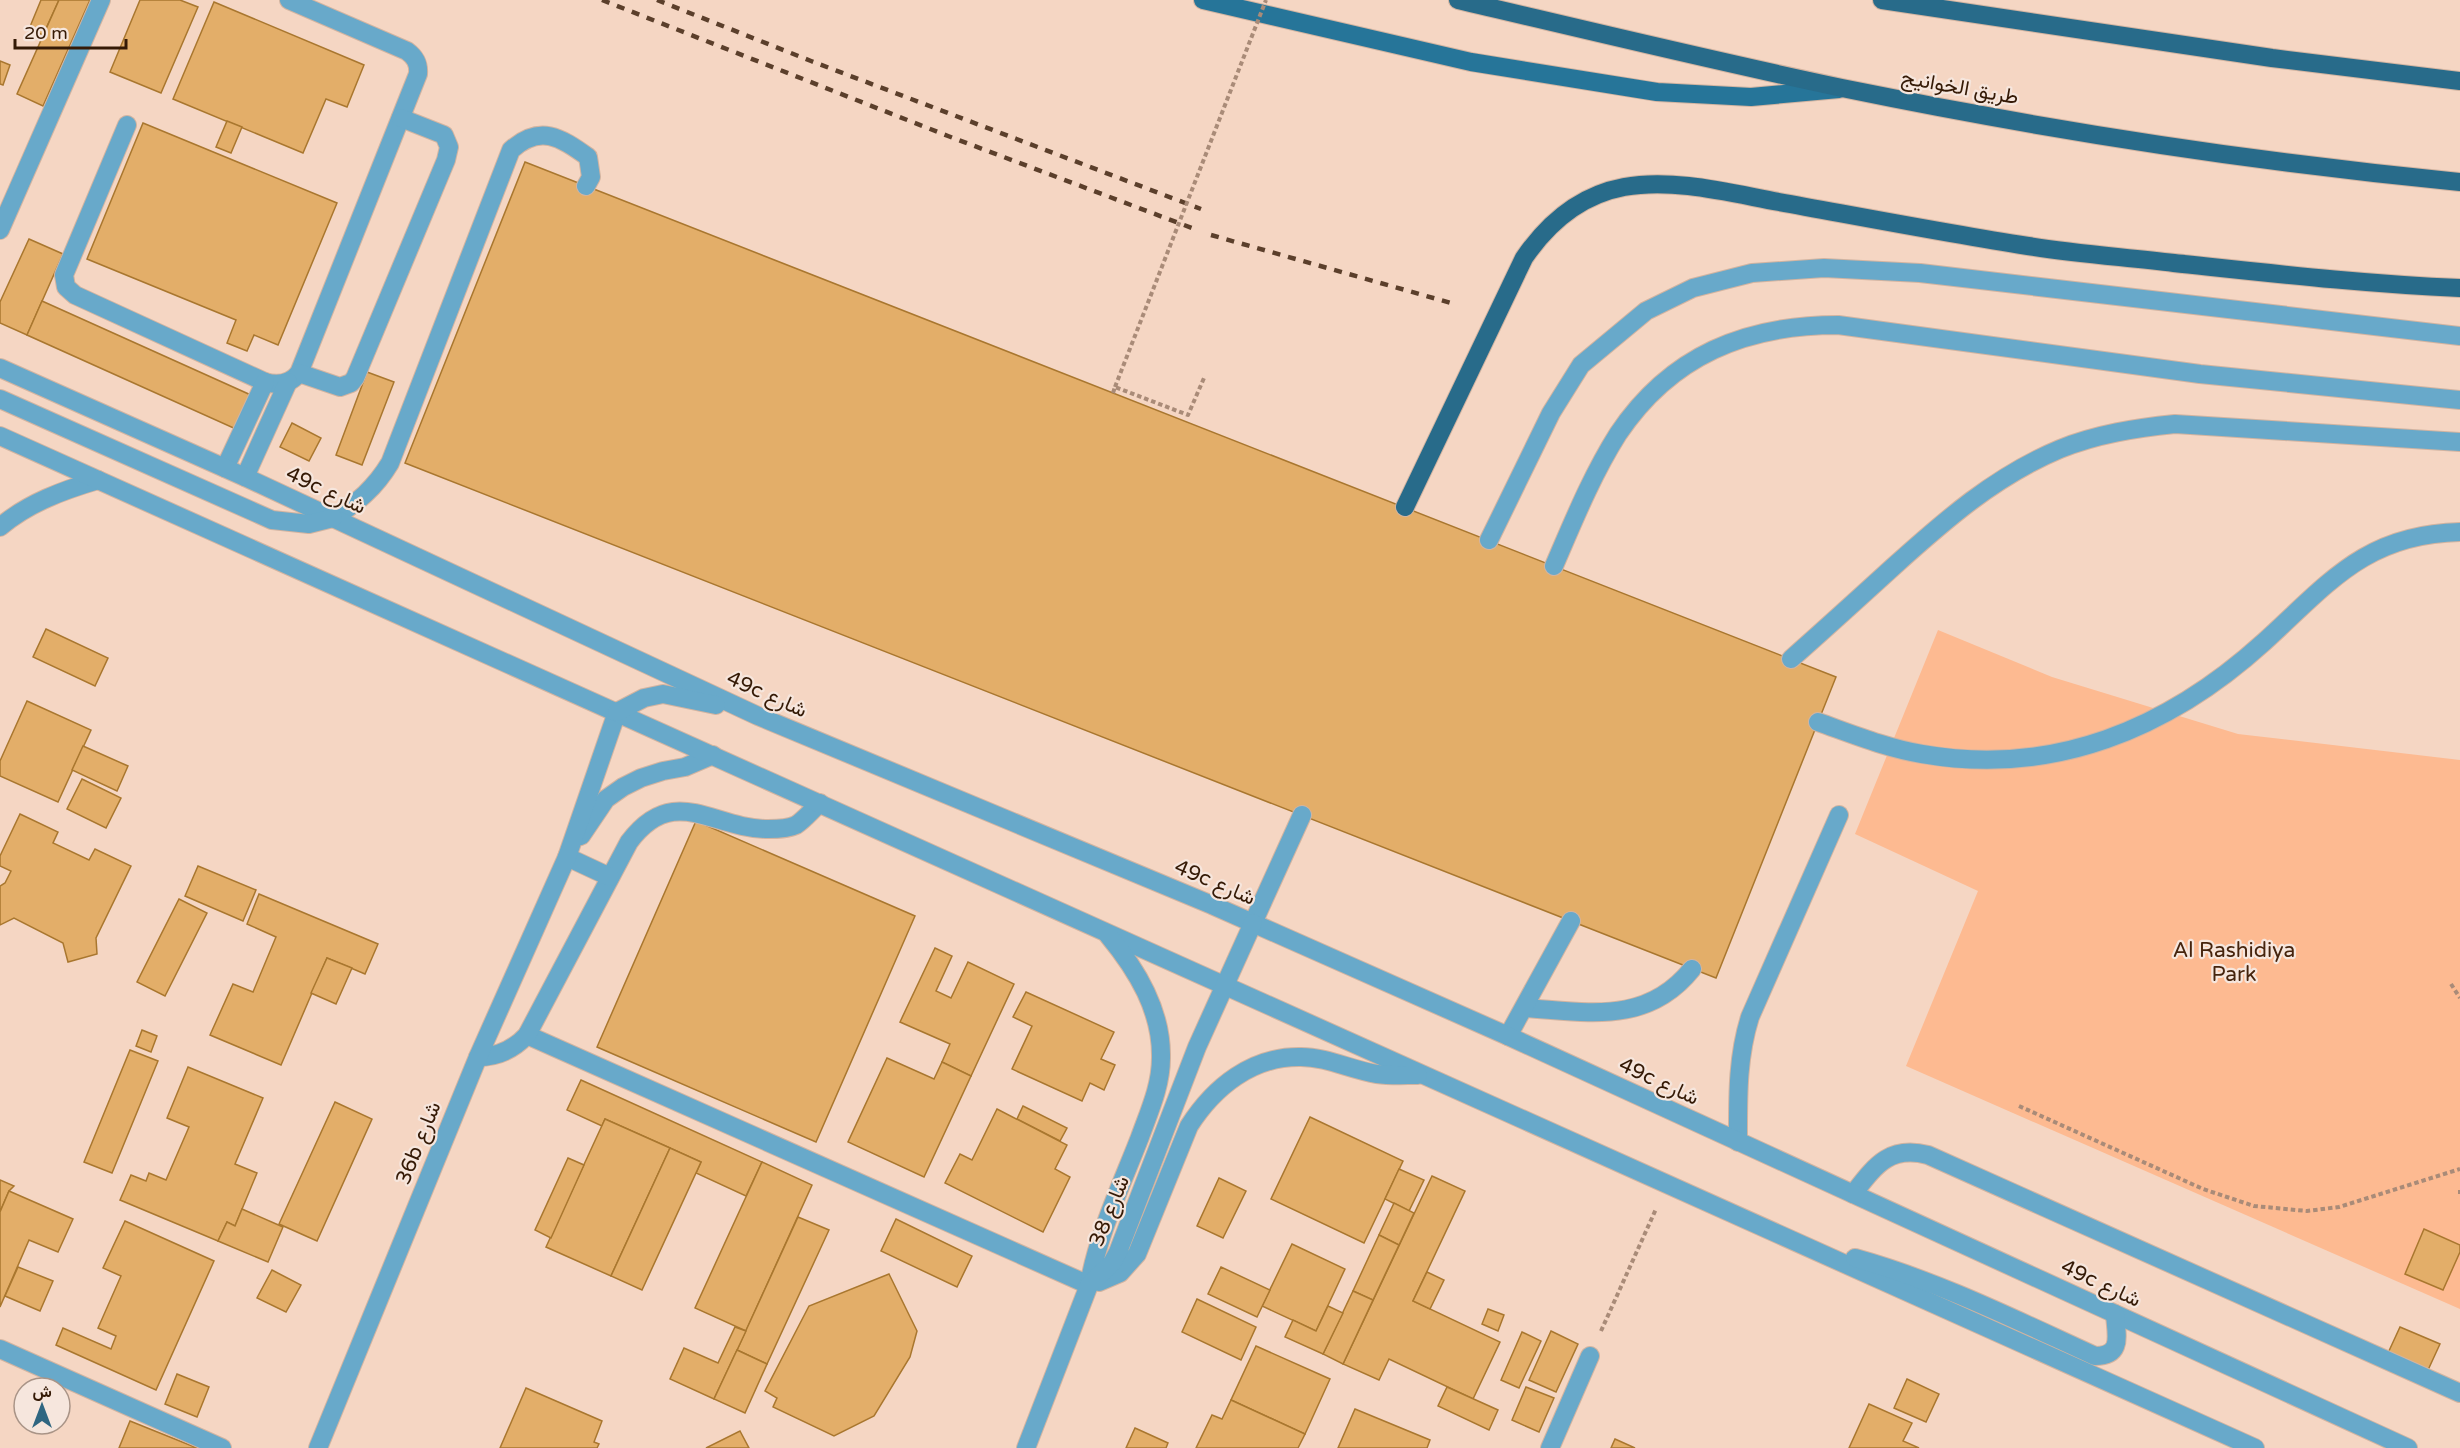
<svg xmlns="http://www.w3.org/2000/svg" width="2460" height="1448" font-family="'Varela Round',Vazirmatn,sans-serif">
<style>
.green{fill:#fdba91}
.building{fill:#e3ae69;stroke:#a9772f;stroke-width:1.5}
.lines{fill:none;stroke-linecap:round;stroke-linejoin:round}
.service-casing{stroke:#d2b4a1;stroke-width:20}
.minor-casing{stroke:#d2b4a1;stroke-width:20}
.tertiary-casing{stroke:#d2b4a1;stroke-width:20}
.primary-casing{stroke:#d2b4a1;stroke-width:20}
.trunk-casing{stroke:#d2b4a1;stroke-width:20}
.path{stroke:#a98b78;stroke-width:4;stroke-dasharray:4.5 3;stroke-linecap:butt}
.service{stroke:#68a9ca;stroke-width:18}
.minor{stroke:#68a9ca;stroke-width:18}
.tertiary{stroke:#68a9ca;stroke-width:18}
.primary{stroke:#267599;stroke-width:18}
.trunk{stroke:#286b8a;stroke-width:18}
.rail{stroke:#5b3f2b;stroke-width:4.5;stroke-dasharray:8 8;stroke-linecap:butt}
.path-bridge{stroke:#a98b78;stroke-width:4;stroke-dasharray:4.5 3;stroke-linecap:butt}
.labels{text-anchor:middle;stroke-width:4.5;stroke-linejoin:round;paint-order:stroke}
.street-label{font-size:21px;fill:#351a06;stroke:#f6e6dd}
.park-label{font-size:21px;fill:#46240d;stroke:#f6e6dd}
</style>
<rect width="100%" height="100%" fill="#f5d6c3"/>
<path class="green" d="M 1938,630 L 2052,677 L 2238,734 L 2460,760 L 2460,1309 L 1906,1066 L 1978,891 L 1855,834 Z"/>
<g class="building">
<path d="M 41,0 L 59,0 L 43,35 L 29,29 Z"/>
<path d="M 59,0 L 90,0 L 43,106 L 17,94 Z"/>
<path d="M 140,0 L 180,0 L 198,7 L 161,93 L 110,72 Z"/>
<path d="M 214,2 L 364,65 L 347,107 L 326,99 L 303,153 L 173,99 Z"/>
<path d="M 0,61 L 10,65 L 3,85 L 0,84 Z"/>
<path d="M 227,121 L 242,127 L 231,153 L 216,147 Z"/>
<path d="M 143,123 L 337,203 L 278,345 L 254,335 L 247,351 L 227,343 L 236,320 L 87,259 Z"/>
<path d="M 525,162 L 1836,677 L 1716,978 L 405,463 Z"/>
<path d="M 29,239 L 63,254 L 27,335 L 0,323 L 0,302 Z"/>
<path d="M 42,301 L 253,396 L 238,430 L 27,335 Z"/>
<path d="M 367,372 L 394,382 L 362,465 L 336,455 Z"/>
<path d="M 292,423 L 321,438 L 309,461 L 280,447 Z"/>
<path d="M 46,629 L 108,658 L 95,686 L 33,657 Z"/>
<path d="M 27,701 L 91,730 L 58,802 L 0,776 L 0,761 Z"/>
<path d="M 83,746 L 128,766 L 117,791 L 72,770 Z"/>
<path d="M 82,779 L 121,798 L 106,828 L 67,809 Z"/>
<path d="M 20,814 L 58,832 L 53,843 L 89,860 L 95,849 L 131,866 L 96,938 L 97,954 L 68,962 L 63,943 L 14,918 L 0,925 L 0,886 L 5,883 L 11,871 L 0,866 L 0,856 Z"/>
<path d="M 696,821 L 915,916 L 816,1142 L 597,1047 Z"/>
<path d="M 198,866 L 256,890 L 243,921 L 185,896 Z"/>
<path d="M 259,894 L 378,944 L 365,974 L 327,958 L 281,1065 L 210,1035 L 233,984 L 253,992 L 276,937 L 247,924 Z"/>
<path d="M 179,899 L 207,913 L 165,996 L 137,982 Z"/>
<path d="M 935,948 L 952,956 L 936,991 L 951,998 L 968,962 L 1014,984 L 971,1076 L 942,1062 L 950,1044 L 900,1022 Z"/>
<path d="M 327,958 L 352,968 L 336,1004 L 311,993 Z"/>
<path d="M 1026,992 L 1114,1032 L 1101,1059 L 1115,1065 L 1104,1090 L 1090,1083 L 1082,1101 L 1012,1069 L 1032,1026 L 1013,1017 Z"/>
<path d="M 142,1030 L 157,1036 L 151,1052 L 136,1046 Z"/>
<path d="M 130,1050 L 158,1061 L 112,1173 L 84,1162 Z"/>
<path d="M 887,1058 L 934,1079 L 942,1062 L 971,1076 L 924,1177 L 848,1142 Z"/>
<path d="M 188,1067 L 263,1098 L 235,1164 L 257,1173 L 235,1226 L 227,1222 L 218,1241 L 120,1200 L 131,1175 L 146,1181 L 149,1173 L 166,1180 L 189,1127 L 167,1118 Z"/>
<path d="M 581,1080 L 762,1162 L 746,1196 L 696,1173 L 701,1162 L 605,1119 L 602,1126 L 567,1110 Z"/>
<path d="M 335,1102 L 372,1119 L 317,1241 L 279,1224 Z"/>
<path d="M 1023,1106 L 1067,1128 L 1060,1141 L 1017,1119 Z"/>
<path d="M 997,1109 L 1067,1145 L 1055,1169 L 1070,1177 L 1043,1232 L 945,1183 L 960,1154 L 972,1160 Z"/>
<path d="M 1310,1117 L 1403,1161 L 1364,1243 L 1271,1199 Z"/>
<path d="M 605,1119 L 670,1148 L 611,1276 L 546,1247 Z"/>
<path d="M 670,1148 L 701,1162 L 642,1290 L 611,1276 Z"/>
<path d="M 568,1158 L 584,1165 L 551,1238 L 535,1230 Z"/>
<path d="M 762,1162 L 812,1185 L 746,1331 L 695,1308 Z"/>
<path d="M 1399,1169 L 1424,1180 L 1409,1211 L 1385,1199 Z"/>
<path d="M 1432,1176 L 1465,1191 L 1413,1301 L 1500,1342 L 1473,1399 L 1389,1359 L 1379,1380 L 1343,1364 Z"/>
<path d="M 1219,1178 L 1246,1191 L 1223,1238 L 1197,1226 Z"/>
<path d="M 0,1180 L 14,1186 L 9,1191 L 0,1212 Z"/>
<path d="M 9,1191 L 73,1219 L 58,1252 L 29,1240 L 0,1307 L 0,1212 Z"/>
<path d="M 1394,1203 L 1414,1213 L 1399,1245 L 1379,1235 Z"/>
<path d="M 242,1209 L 283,1227 L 268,1262 L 218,1241 L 227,1222 L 235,1226 Z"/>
<path d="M 798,1217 L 829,1230 L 767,1364 L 737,1350 Z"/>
<path d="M 896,1219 L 972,1256 L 957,1287 L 881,1251 Z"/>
<path d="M 125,1221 L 214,1261 L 156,1390 L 56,1345 L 63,1328 L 111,1349 L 116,1336 L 98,1328 L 121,1276 L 103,1268 Z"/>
<path d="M 2424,1229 L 2460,1245 L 2460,1252 L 2443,1290 L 2405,1274 Z"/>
<path d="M 1379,1235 L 1399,1245 L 1373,1300 L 1353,1291 Z"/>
<path d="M 1292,1244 L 1345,1269 L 1316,1331 L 1262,1306 Z"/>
<path d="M 18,1267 L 53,1281 L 40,1311 L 5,1296 Z"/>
<path d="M 1221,1267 L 1270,1290 L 1257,1317 L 1208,1294 Z"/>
<path d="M 272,1270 L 301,1285 L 286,1312 L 257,1298 Z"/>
<path d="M 1427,1272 L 1444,1280 L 1430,1309 L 1413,1301 Z"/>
<path d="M 889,1274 L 917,1331 L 910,1357 L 874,1416 L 834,1436 L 773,1407 L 777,1398 L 765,1391 L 809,1306 Z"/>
<path d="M 1353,1291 L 1373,1300 L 1343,1364 L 1323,1354 Z"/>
<path d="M 1197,1299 L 1256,1327 L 1241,1360 L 1182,1332 Z"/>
<path d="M 1328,1306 L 1343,1313 L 1323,1354 L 1285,1337 L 1293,1320 L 1316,1331 Z"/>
<path d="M 1488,1309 L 1504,1315 L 1498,1331 L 1482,1324 Z"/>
<path d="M 735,1327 L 746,1331 L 714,1399 L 670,1379 L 684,1348 L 718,1363 Z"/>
<path d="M 2400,1327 L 2440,1344 L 2428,1370 L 2388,1353 Z"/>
<path d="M 1551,1331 L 1578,1344 L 1556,1392 L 1529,1380 Z"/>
<path d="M 1522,1332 L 1541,1341 L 1519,1388 L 1501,1380 Z"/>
<path d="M 1256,1346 L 1330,1379 L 1305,1434 L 1231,1400 Z"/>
<path d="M 737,1350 L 767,1364 L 745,1413 L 714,1399 Z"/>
<path d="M 177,1374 L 209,1387 L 197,1417 L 165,1404 Z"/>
<path d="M 1907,1379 L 1939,1394 L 1926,1422 L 1894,1408 Z"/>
<path d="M 1447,1387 L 1498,1410 L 1489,1430 L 1438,1406 Z"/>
<path d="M 1526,1387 L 1554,1398 L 1539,1432 L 1512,1420 Z"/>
<path d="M 526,1388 L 602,1421 L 594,1442 L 599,1444 L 597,1448 L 500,1448 Z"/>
<path d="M 1231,1400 L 1305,1434 L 1298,1448 L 1196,1448 L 1212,1415 L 1222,1419 Z"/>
<path d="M 1869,1404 L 1912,1423 L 1903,1441 L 1919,1448 L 1849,1448 Z"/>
<path d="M 1355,1409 L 1430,1440 L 1427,1448 L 1338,1448 Z"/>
<path d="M 130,1421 L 197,1448 L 119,1448 Z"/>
<path d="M 1135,1428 L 1168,1443 L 1166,1448 L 1126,1448 Z"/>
<path d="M 740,1431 L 749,1448 L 706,1448 Z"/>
<path d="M 1615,1439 L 1635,1448 L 1611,1448 Z"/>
</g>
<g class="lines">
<defs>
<g id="service">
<path d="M 127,125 L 64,275 L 66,287 L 75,295 L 265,382 C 278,386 290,384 299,373 L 418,74 C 419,63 415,57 407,51 L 289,0"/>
<path d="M 0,230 L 101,0"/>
<path d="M 299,373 L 340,387 L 351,383 L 355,378 L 446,160 L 449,147 L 444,135 L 401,118"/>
<path d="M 225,468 L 265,382"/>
<path d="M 245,477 L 288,382"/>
<path d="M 333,518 C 357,503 375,488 390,463 L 511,150 C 540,124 560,137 588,157 L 591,177 L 586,186"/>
<path d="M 1489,540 L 1551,413 L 1581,365 L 1646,311 L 1693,288 L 1752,273 L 1824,268 L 1920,273 L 2460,336"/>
<path d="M 1554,566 C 1573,522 1592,475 1618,434 C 1671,355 1746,325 1838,325 L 2200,374 L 2460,400"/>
<path d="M 1791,659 C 1825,629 1859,598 1893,567 C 1944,521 1995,476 2060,449 C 2097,434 2136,428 2175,424 L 2460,442"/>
<path d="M 1818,722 C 1852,734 1886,748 1922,754 C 2053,777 2168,729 2264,642 C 2328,584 2365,534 2460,532"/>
<path d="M 1253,923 L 1302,815"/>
<path d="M 1525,1008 C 1589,1012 1647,1025 1692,969"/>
<path d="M 527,1035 L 1089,1285"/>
<path d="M 1508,1036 L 1571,921"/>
<path d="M 478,1057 C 498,1057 514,1049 527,1035 L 629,842 C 674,782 712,829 768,829 C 777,829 788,829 796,825 C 804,820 812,810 820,803"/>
<path d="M 1738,1142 C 1738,1099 1737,1058 1750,1017 L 1839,815"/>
<path d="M 1853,1194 C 1875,1166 1889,1145 1928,1155 L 2460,1393"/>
<path d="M 0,1349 L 222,1448"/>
</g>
<g id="minor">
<path d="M 0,527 C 28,503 64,490 98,480"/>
<path d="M 581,836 L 606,799 L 623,787 L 641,778 L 663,771 L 685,767 L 713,755"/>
<path d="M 567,857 L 610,877"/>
<path d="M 318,1448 L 478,1057 L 567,857 L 617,712"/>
<path d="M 1550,1448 L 1590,1356"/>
</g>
<g id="tertiary">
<path d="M 0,368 L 245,477 L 758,716 L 1212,905 L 1508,1036 L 2408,1448"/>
<path d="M 0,399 L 272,520 L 309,524 L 333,518"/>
<path d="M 0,436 L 2255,1448"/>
<path d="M 617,712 L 644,698 L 663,694 L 716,705"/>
<path d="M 1855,1258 C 1938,1281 2016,1320 2095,1356 C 2124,1356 2116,1334 2115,1314"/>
<path d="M 1099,1282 L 1120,1273 L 1137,1254 L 1189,1126 C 1214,1087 1252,1056 1301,1057 C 1327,1057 1351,1070 1377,1074 C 1390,1076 1405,1075 1418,1075"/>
<path d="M 1089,1285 C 1098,1234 1121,1186 1140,1137 C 1149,1112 1161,1086 1161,1058 C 1162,1011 1137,970 1108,935"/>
<path d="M 1026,1448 L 1089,1285 L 1112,1263 L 1118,1252 L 1197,1047 L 1253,923"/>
</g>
<path id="primary" d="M 1203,0 L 1471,62 L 1657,92 L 1751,97 L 1839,89"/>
<g id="trunk">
<path d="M 1458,0 C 1586,30 1714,61 1842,88 C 2046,130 2253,162 2460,182"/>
<path d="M 1882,0 L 2272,58 L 2460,81"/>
<path d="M 1405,507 L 1524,258 C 1548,223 1581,195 1624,187 C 1674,178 1730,193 1779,202 C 1862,217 1945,233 2028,246 C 2076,254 2125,257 2174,263 C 2269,273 2364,284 2460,288"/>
</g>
</defs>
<use href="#service" class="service-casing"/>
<use href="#minor" class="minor-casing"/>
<use href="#tertiary" class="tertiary-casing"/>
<use href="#primary" class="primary-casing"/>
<use href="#trunk" class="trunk-casing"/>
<g class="path">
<path d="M 1113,393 L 1115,387 L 1188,415 L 1204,378"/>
<path d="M 2451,984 L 2460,998"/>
<path d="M 2019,1106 L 2203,1189 L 2254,1206 L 2307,1211 L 2339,1207 L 2460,1169"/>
<path d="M 2460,1190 L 2460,1194"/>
<path d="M 1601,1331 L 1656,1209"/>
</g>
<use href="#service" class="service"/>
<use href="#minor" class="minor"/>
<use href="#tertiary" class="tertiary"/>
<use href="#primary" class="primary"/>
<use href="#trunk" class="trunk"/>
<g class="rail">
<path d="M 602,0 L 948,136 L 1192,228"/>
<path d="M 657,0 L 811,61 L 1201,209"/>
<path d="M 1211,235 L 1451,303"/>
</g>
<path class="path-bridge" d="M 1115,387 L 1266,0"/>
</g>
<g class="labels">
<g class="street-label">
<text transform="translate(1960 87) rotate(10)" y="7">طريق الخوانيج</text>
<text transform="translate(326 490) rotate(25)" y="7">49c شارع</text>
<text transform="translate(767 694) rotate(24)" y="7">49c شارع</text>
<text transform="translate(1215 882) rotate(23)" y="7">49c شارع</text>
<text transform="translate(1659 1081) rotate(25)" y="7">49c شارع</text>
<text transform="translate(418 1143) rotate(-68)" y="7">36b شارع</text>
<text transform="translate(1109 1211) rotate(-68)" y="7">شارع 38</text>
<text transform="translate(2101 1283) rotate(25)" y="7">49c شارع</text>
</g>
<g class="park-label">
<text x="2234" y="957">Al Rashidiya<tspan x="2234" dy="24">Park</tspan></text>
</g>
</g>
<g transform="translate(42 1406)"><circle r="28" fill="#f6e6dd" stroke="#a99487" stroke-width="1.5"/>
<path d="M0-4.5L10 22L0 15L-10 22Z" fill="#2f6681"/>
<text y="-9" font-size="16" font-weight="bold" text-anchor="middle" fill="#351a06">ش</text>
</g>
<path d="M15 39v9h111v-9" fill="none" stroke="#351a06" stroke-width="3"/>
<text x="24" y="39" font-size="18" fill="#351a06" stroke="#f6e6dd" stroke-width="4.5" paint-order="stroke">20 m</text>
</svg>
